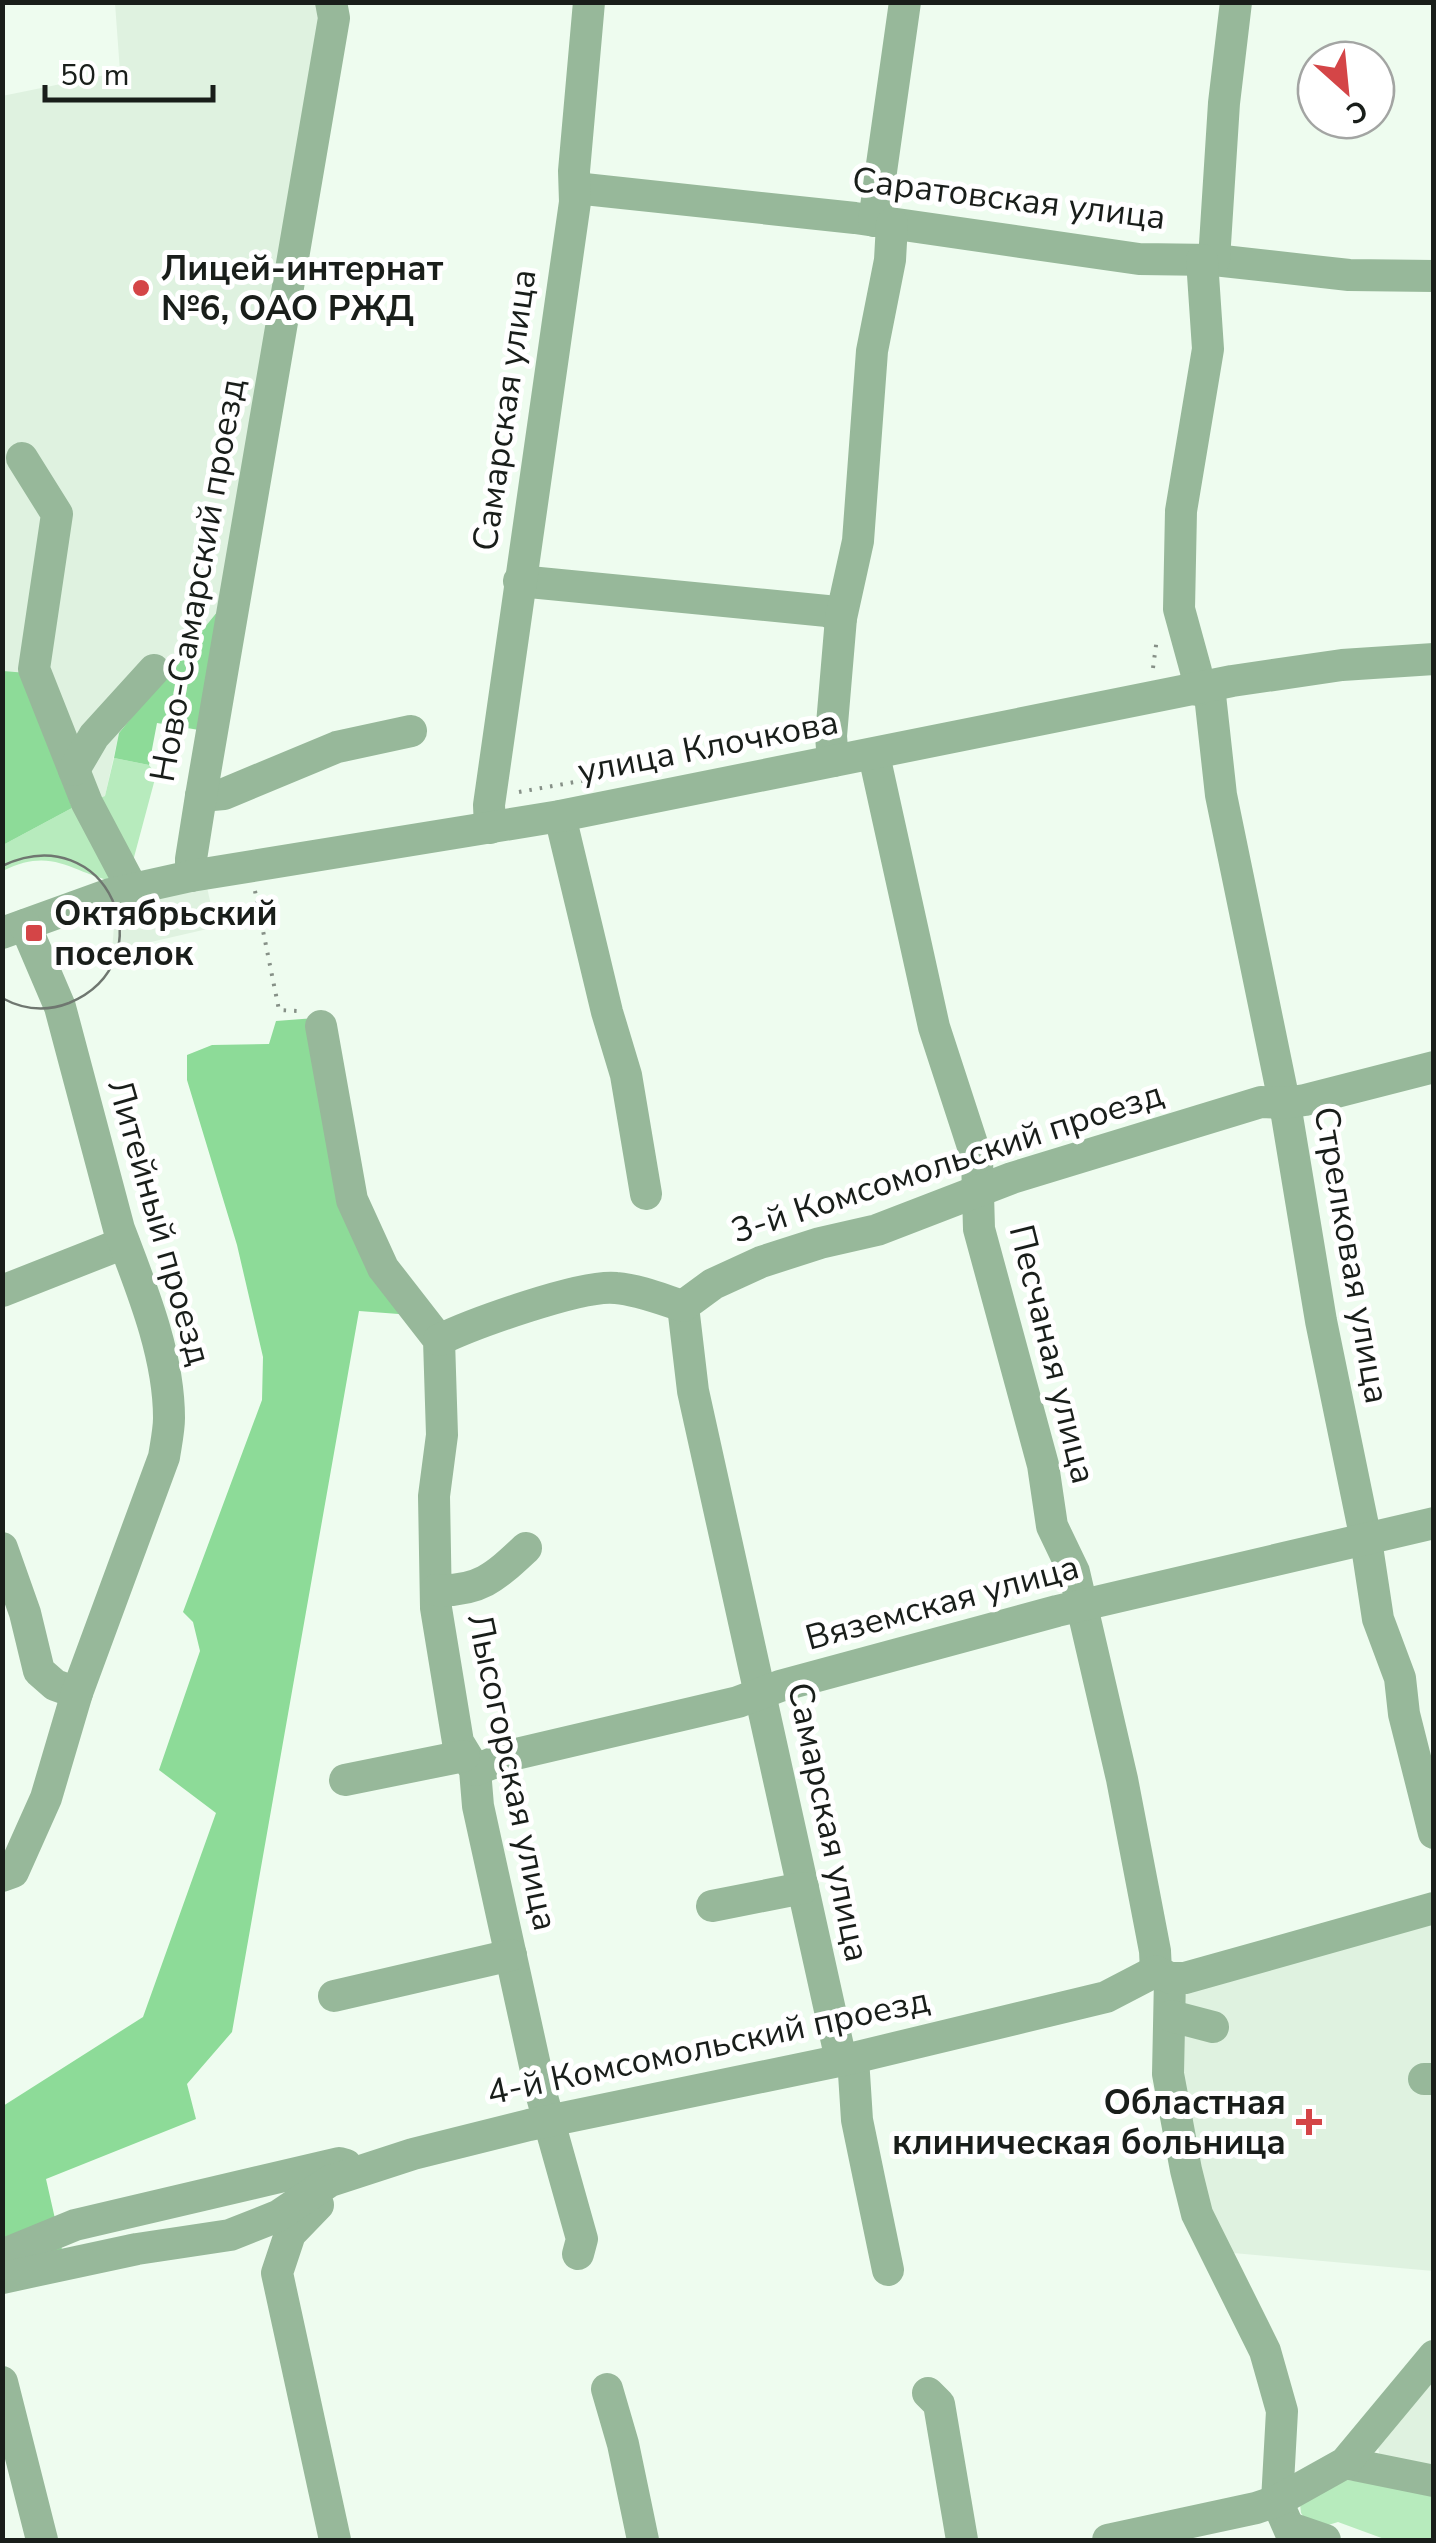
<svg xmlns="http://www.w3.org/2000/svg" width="1436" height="2543" font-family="'Nunito Sans',sans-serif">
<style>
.built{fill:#dff2e0}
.green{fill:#b7ebbd}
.forest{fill:#8ddb98}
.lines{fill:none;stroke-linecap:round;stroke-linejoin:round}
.path{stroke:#869087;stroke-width:4;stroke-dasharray:2.5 8;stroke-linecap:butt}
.minor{stroke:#97b89a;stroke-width:32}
.tram{stroke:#6f7770;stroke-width:2.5}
.poi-dot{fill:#d44547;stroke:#fff;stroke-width:4}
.labels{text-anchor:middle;stroke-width:10;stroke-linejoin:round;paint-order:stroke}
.street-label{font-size:35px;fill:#191e1a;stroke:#fff}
.poi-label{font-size:35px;font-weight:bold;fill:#191e1a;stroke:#fff;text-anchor:start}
</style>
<rect width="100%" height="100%" fill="#eefcef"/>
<g class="built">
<path d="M 319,2 L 322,7 L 222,606 L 119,733 L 105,796 L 2,833 L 2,96 L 120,72 L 115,3 Z"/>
<path d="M 206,883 L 216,927 L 112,951 L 114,926 L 111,917 L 119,906 Z"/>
<path d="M 1433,1918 L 1433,2271 L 1222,2252 L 1175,2076 L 1186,1983 Z"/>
<path d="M 1433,2370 L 1433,2470 L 1387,2462 L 1379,2453 L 1377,2438 Z"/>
</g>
<g class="green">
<path d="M 114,758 L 149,765 L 156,775 L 133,861 L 121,883 C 72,875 55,845 3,871 L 3,845 L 72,808 L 105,796 Z"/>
<path d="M 1331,2478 L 1433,2490 L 1433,2540 L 1387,2540 L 1338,2522 L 1325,2526 L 1308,2523 L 1301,2513 L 1300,2504 Z"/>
</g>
<g class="forest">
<path d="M 222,606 L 199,730 L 157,723 L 149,765 L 114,758 L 119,733 Z"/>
<path d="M 3,671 L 27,673 L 72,808 L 3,845 Z"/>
<path d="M 315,1018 L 347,1200 L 412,1315 L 359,1311 L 232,2032 L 187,2084 L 196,2119 L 46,2179 L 63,2254 L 3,2271 L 3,2106 L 143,2017 L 216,1813 L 159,1770 L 200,1651 L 193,1622 L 183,1612 L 262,1400 L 263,1357 L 237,1245 L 187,1080 L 187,1055 L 212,1045 L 269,1044 L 276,1021 Z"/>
</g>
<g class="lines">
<g class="path">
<path d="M 1153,668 L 1157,638"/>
<path d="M 519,792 L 603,777"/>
<path d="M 255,891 L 279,1010 L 298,1011"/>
</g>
<g class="minor">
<path d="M 575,188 L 855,218 L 1139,259 L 1214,260 L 1349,275 L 1434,276"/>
<path d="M 874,221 L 905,2"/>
<path d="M 1214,260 L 1224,103 L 1236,2"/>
<path d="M 22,458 L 57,514 L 34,669 L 87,803 L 133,890"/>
<path d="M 519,581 L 827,611 L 841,618"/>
<path d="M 1209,686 L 1221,795 L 1287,1116 L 1321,1321 L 1366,1540 L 1378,1619 L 1400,1678 L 1404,1714 L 1434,1833"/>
<path d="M 1198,690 L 1196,671 L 1179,609 L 1181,511 L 1208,349 L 1202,260"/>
<path d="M 874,755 L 934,1027 L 977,1159 L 979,1229 L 1043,1465 L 1052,1526 L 1074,1572 L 1122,1779 L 1155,1951 L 1156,1971"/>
<path d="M 833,761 L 831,736 L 841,618 L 858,541 L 872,351 L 890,260 L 892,224"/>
<path d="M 74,770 L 94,736 L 154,670"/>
<path d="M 201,796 L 224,794 L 337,747 L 411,731"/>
<path d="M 560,816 L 607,1012 L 626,1075 L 646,1194"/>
<path d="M 490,828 L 489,805 L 575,202 L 574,171 L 589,2"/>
<path d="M 191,876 L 191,859 L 201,796 L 334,18 L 331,2"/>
<path d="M 2,933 L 110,894 L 191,876 L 560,816 L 1232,681 L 1342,665 L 1434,659"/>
<path d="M 321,1026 L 352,1200 L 383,1268 L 439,1340 L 442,1435 L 434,1496 L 436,1608 L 458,1742 L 475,1770 L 478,1806 L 541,2093 L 582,2239 L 578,2254"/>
<path d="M 2,1291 L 124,1243"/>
<path d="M 683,1306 L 693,1391 L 841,2060"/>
<path d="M 439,1340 C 472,1324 582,1284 616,1288 C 639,1290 661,1299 683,1306 L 713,1284 L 761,1262 L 820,1243 L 877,1230 L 1012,1178 L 1261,1102 L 1284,1103 L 1305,1100 L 1434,1067"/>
<path d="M 2,1548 L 25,1613 L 39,1671 L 55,1685 L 77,1693"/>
<path d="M 436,1590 C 480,1592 496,1576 526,1548"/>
<path d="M 475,1770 L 516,1754 L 738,1702 L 780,1686 L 1057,1611 L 1434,1523"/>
<path d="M 345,1780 L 464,1756"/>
<path d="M 2,1876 L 13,1872 L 46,1798 L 77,1693 L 164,1457 C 166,1444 169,1430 169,1418 C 169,1354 141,1287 119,1229 L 60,1007 L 25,925"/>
<path d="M 712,1906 L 803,1888"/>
<path d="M 1170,1978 L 1168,2074 L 1186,2170 L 1197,2214 L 1265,2351 L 1282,2411 L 1277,2501 L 1294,2540"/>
<path d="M 334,1996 L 511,1955"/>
<path d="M 1171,2016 L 1213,2027"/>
<path d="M 853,2058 L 857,2120 L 888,2270"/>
<path d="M 1424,2079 L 1434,2079"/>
<path d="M 318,2205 L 290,2234 L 277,2273 L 335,2540"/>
<path d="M 2,2255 L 75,2225 L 339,2163 L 346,2165"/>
<path d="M 2,2278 L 137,2249 L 230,2235 L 278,2216 L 330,2181 L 413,2154 L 529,2125 L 853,2058 L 1106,1997 L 1156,1971 L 1170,1978 L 1185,1978 L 1434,1908"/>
<path d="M 2,2382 L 42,2540"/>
<path d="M 607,2389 L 623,2444 L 643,2540"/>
<path d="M 928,2393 L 939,2404 L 962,2540"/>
<path d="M 1345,2463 L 1434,2481"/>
<path d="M 1290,2528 L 1325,2540"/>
<path d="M 1108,2540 L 1256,2508 L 1277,2501 L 1345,2463 L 1434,2356"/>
</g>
<path class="tram" d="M 2,866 C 107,816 169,961 69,1003 C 46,1012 24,1010 2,998"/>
</g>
<g class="poi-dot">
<circle cx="141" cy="288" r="10"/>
<rect x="24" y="923" width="20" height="20" rx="5"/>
<path d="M1304 2107h10v10h10v10h-10v10h-10v-10h-10v-10h10z"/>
</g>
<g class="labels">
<g class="street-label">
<text transform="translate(1009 198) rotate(7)" y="12">Саратовская улица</text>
<text transform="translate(504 410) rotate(-82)" y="12">Самарская улица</text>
<text transform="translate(197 580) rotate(-80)" y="12">Ново-Самарский проезд</text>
<text transform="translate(708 746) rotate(-11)" y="12">улица Клочкова</text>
<text transform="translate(947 1162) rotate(-18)" y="12">3-й Комсомольский проезд</text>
<text transform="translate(160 1222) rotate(74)" y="12">Литейный проезд</text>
<text transform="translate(1352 1255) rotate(80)" y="12">Стрелковая улица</text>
<text transform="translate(1053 1354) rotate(76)" y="12">Песчаная улица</text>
<text transform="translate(942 1602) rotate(-15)" y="12">Вяземская улица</text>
<text transform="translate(513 1772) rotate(78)" y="12">Лысогорская улица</text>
<text transform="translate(829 1822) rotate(78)" y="12">Самарская улица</text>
<text transform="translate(708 2046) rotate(-12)" y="12">4-й Комсомольский проезд</text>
</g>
<g class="poi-label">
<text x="161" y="280">Лицей-интернат<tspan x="161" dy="40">№6, ОАО РЖД</tspan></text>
<text x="54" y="925">Октябрьский<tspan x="54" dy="40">поселок</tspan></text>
<text x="1286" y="2114" text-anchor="end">Областная<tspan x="1286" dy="40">клиническая больница</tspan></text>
</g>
</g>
<rect width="1436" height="2543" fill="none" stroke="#191e1a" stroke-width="10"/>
<g transform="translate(1346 90) rotate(153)"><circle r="48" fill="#ffffff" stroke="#a3a5a3" stroke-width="2.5"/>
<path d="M0-8L18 38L0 25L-18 38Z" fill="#d44547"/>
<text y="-15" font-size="28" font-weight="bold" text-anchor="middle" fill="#191e1a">С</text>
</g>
<path d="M45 85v15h168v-15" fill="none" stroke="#191e1a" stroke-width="5"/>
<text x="60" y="85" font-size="30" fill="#191e1a" stroke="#ffffff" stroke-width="8" paint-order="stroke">50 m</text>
</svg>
